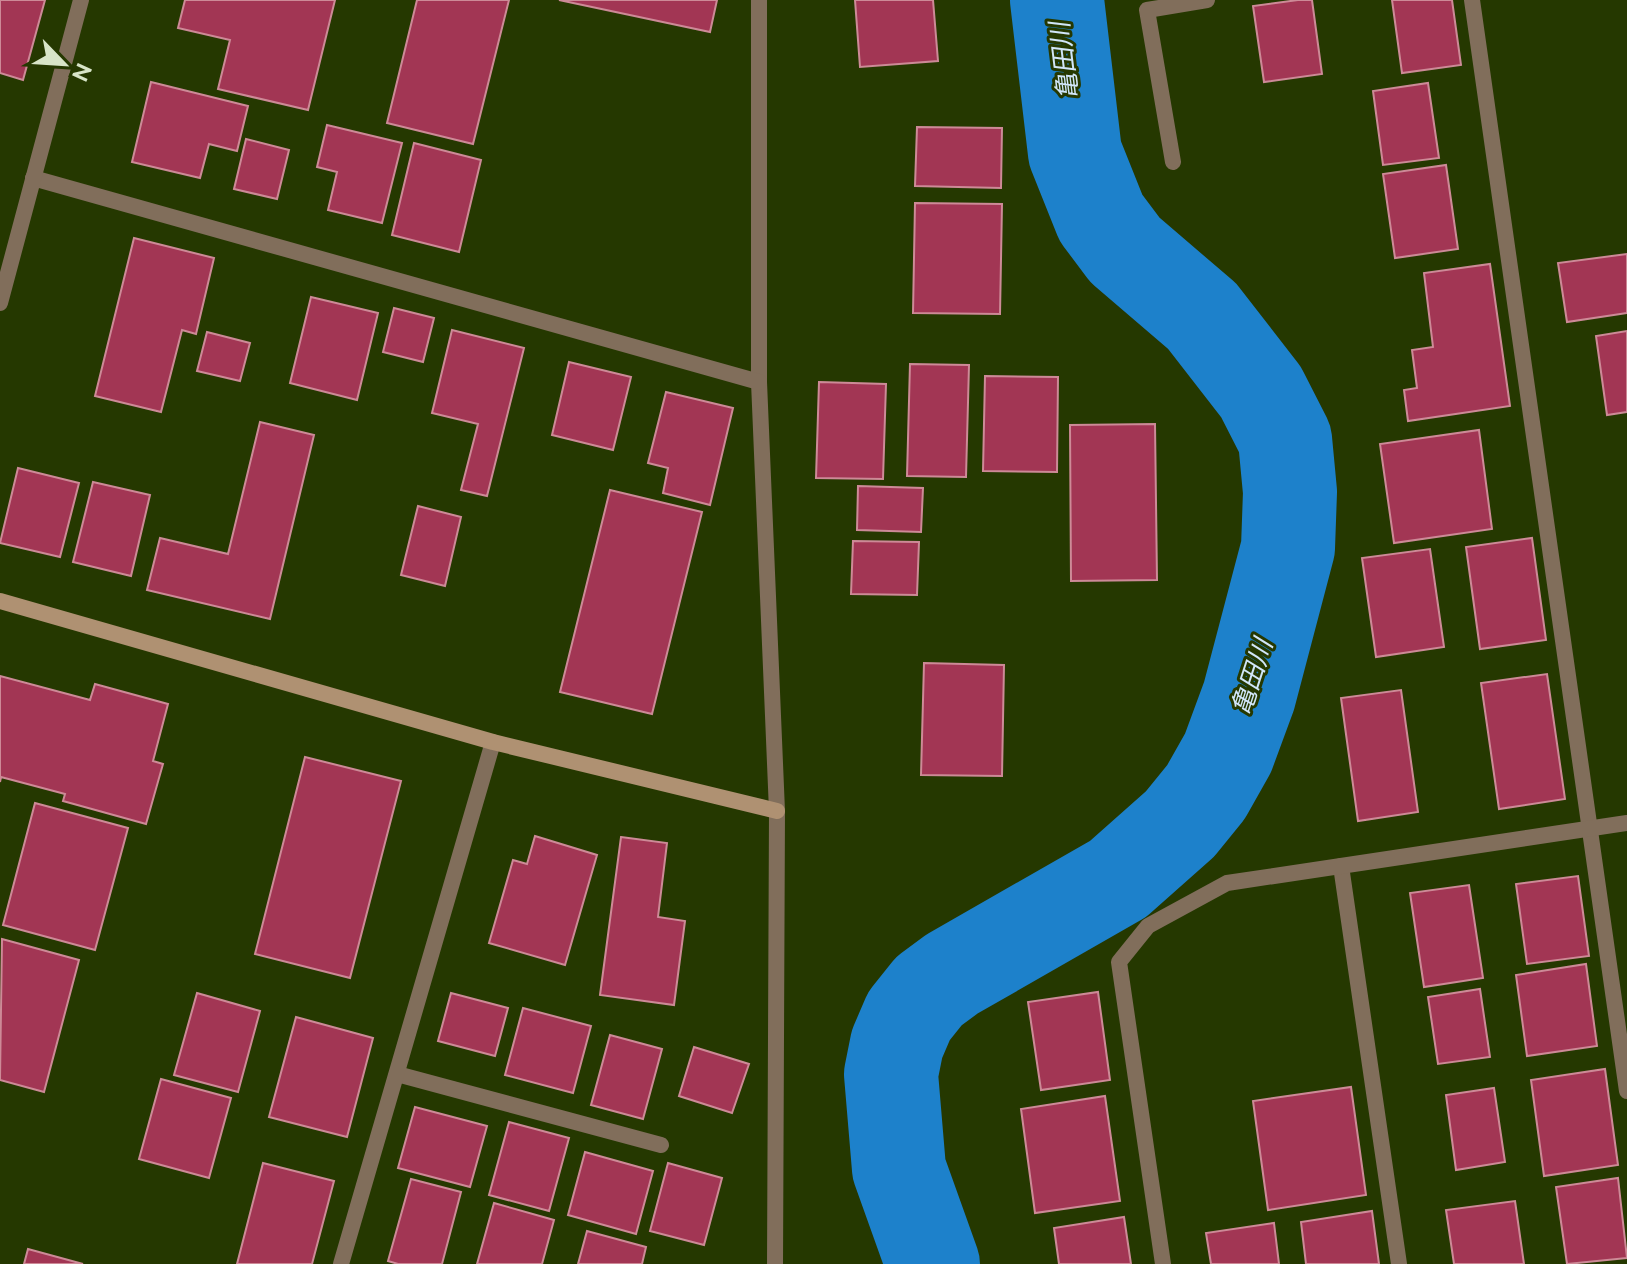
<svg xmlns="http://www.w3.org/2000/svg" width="1627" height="1264" font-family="Raleway,'Noto Sans JP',sans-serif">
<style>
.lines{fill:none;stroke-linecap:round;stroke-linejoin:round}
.river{stroke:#1d81cb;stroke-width:94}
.building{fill:#a23654;stroke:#cd8a97;stroke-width:2}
.street{stroke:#816e5b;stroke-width:16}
.secondary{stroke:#af9172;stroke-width:16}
.labels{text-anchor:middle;stroke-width:6;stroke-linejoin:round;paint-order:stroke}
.water-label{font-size:26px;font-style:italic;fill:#d1e6f9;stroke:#253800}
</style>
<rect width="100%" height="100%" fill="#253800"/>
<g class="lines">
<path class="river" d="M 933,1264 L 899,1169 L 891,1074 L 897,1044 L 909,1016 L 929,991 L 952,974 L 1118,879 L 1180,824 L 1206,792 L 1228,753 L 1249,696 L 1288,548 L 1290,492 L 1285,439 L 1261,392 L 1202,316 L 1125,250 L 1101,218 L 1075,153 L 1057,0"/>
</g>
<g class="building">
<path d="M 0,0 L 45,0 L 23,80 L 0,73 Z"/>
<path d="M 185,0 L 335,0 L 308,110 L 218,89 L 230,40 L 178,28 Z"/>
<path d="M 417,0 L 509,0 L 473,144 L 387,123 Z"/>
<path d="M 559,0 L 717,0 L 710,32 Z"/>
<path d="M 855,0 L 933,0 L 938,61 L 860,67 Z"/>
<path d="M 1298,0 L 1312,0 L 1322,74 L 1264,82 L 1253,6 Z"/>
<path d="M 1392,0 L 1452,0 L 1461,65 L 1402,73 Z"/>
<path d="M 151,82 L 248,106 L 237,151 L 209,144 L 200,178 L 132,162 Z"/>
<path d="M 1428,83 L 1439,158 L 1383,165 L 1373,91 Z"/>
<path d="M 327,125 L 402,143 L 382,223 L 328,210 L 337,172 L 317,167 Z"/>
<path d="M 917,127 L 1002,128 L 1001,188 L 915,186 Z"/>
<path d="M 246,139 L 289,150 L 277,199 L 234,189 Z"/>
<path d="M 414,143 L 481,160 L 459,252 L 392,235 Z"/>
<path d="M 1446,165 L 1458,249 L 1395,258 L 1383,174 Z"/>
<path d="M 915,203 L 1002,204 L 1000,314 L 913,313 Z"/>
<path d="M 134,238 L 214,258 L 196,334 L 182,330 L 161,412 L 95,396 Z"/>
<path d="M 1627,254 L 1627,313 L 1567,322 L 1558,263 Z"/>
<path d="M 1490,264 L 1510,406 L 1408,421 L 1404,390 L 1417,388 L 1412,350 L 1433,347 L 1424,273 Z"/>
<path d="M 311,297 L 378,313 L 357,400 L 290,383 Z"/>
<path d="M 394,308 L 434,318 L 423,362 L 383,352 Z"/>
<path d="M 452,330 L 524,348 L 487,496 L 461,490 L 478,424 L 432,413 Z"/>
<path d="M 1627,331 L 1627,412 L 1607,415 L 1596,336 Z"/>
<path d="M 207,332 L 250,343 L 240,381 L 197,371 Z"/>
<path d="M 569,362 L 631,377 L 613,450 L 552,435 Z"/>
<path d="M 910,364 L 969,365 L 966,477 L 907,476 Z"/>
<path d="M 985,376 L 1058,377 L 1057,472 L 983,471 Z"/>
<path d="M 819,382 L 886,384 L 883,479 L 816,478 Z"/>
<path d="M 666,392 L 733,408 L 710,505 L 663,493 L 668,468 L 648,463 Z"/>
<path d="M 260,422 L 314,435 L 270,619 L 147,590 L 160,538 L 228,554 Z"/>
<path d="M 1155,424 L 1157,580 L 1071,581 L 1070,425 Z"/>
<path d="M 1479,430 L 1492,529 L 1394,543 L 1380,444 Z"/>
<path d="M 18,468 L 79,483 L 60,557 L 0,543 Z"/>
<path d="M 93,482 L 150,495 L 131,576 L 73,562 Z"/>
<path d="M 858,486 L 923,488 L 921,532 L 857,530 Z"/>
<path d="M 610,490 L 702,512 L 652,714 L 560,692 Z"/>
<path d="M 418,506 L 461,517 L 445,586 L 401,575 Z"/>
<path d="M 1532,538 L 1546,640 L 1480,649 L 1466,547 Z"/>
<path d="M 853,541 L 919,542 L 917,595 L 851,594 Z"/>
<path d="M 1430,549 L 1444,647 L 1376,657 L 1362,558 Z"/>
<path d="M 924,663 L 1004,665 L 1002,776 L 921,775 Z"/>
<path d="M 1547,674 L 1565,799 L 1499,809 L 1481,683 Z"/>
<path d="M 0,676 L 90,700 L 95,684 L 168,704 L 153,761 L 163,764 L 146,824 L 63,801 L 65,794 L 1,777 L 0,782 Z"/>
<path d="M 1401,690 L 1418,812 L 1358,821 L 1341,698 Z"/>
<path d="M 305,757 L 401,781 L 350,978 L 255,954 Z"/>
<path d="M 35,803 L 128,828 L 95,950 L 3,925 Z"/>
<path d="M 535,836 L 597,855 L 565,965 L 489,943 L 513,860 L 527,864 Z"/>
<path d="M 621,837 L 667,843 L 658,917 L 685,921 L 674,1005 L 600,995 Z"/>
<path d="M 1578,876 L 1589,956 L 1527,964 L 1516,884 Z"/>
<path d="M 1469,885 L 1483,978 L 1424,987 L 1410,893 Z"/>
<path d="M 2,939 L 79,960 L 44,1092 L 0,1080 Z"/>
<path d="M 1586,964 L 1597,1046 L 1527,1056 L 1516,975 Z"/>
<path d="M 1480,989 L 1490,1057 L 1438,1064 L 1428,997 Z"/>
<path d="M 1098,992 L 1110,1080 L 1041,1090 L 1028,1002 Z"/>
<path d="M 197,993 L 260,1011 L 238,1092 L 174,1075 Z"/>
<path d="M 451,993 L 508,1008 L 495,1056 L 438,1041 Z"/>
<path d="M 523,1008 L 591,1026 L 573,1093 L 505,1075 Z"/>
<path d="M 296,1017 L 373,1038 L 347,1137 L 269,1117 Z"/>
<path d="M 610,1035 L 662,1049 L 643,1119 L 591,1105 Z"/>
<path d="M 694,1047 L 749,1064 L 732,1113 L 679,1096 Z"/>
<path d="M 1605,1069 L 1618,1165 L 1544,1176 L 1531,1080 Z"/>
<path d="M 161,1079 L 231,1098 L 209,1178 L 139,1159 Z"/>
<path d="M 1351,1087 L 1366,1195 L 1268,1210 L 1253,1101 Z"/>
<path d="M 1494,1088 L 1505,1162 L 1456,1170 L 1446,1095 Z"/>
<path d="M 1105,1096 L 1120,1201 L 1035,1213 L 1021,1109 Z"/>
<path d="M 415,1107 L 487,1126 L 470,1187 L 398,1168 Z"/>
<path d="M 509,1122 L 569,1138 L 549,1211 L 489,1195 Z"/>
<path d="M 585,1152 L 653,1171 L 636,1234 L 568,1215 Z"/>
<path d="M 263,1163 L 334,1181 L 312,1264 L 237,1264 Z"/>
<path d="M 668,1163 L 722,1178 L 704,1245 L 650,1231 Z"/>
<path d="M 1618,1178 L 1627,1258 L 1567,1264 L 1556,1187 Z"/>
<path d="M 411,1179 L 461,1192 L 442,1264 L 398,1264 L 388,1261 Z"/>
<path d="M 1515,1201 L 1524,1264 L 1454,1264 L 1446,1210 Z"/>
<path d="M 494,1203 L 554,1220 L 542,1264 L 477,1264 Z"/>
<path d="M 1372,1211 L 1379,1264 L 1306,1264 L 1301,1222 Z"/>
<path d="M 1124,1217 L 1131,1264 L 1059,1264 L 1054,1228 Z"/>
<path d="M 1274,1223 L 1279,1264 L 1211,1264 L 1206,1233 Z"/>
<path d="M 587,1231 L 646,1247 L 642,1264 L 578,1264 Z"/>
<path d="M 28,1249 L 83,1264 L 24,1264 Z"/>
</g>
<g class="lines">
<g class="street">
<path d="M 759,0 L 759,382 L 777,811 L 775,1264"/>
<path d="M 1472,0 L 1627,1091"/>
<path d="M 1173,162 L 1147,10 L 1207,0"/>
<path d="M 33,178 L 759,382"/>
<path d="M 0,303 L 81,0"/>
<path d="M 1341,866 L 1399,1264"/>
<path d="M 397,1074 L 661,1145"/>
<path d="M 341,1264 L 493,742"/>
<path d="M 1163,1264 L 1119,962 L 1148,926 L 1227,883 L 1627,823"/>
</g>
<path class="secondary" d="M 0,601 L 493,742 L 777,811"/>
</g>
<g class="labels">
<g class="water-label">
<text transform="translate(1064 61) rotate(-97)" y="9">亀田川</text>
<text transform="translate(1252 677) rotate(-72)" y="9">亀田川</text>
</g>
</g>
<g transform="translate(64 64) rotate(115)" stroke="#253800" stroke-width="6" paint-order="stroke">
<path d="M0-6L14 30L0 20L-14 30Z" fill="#d8e5c8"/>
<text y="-12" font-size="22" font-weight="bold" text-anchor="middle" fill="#d8e5c8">N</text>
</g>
</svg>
